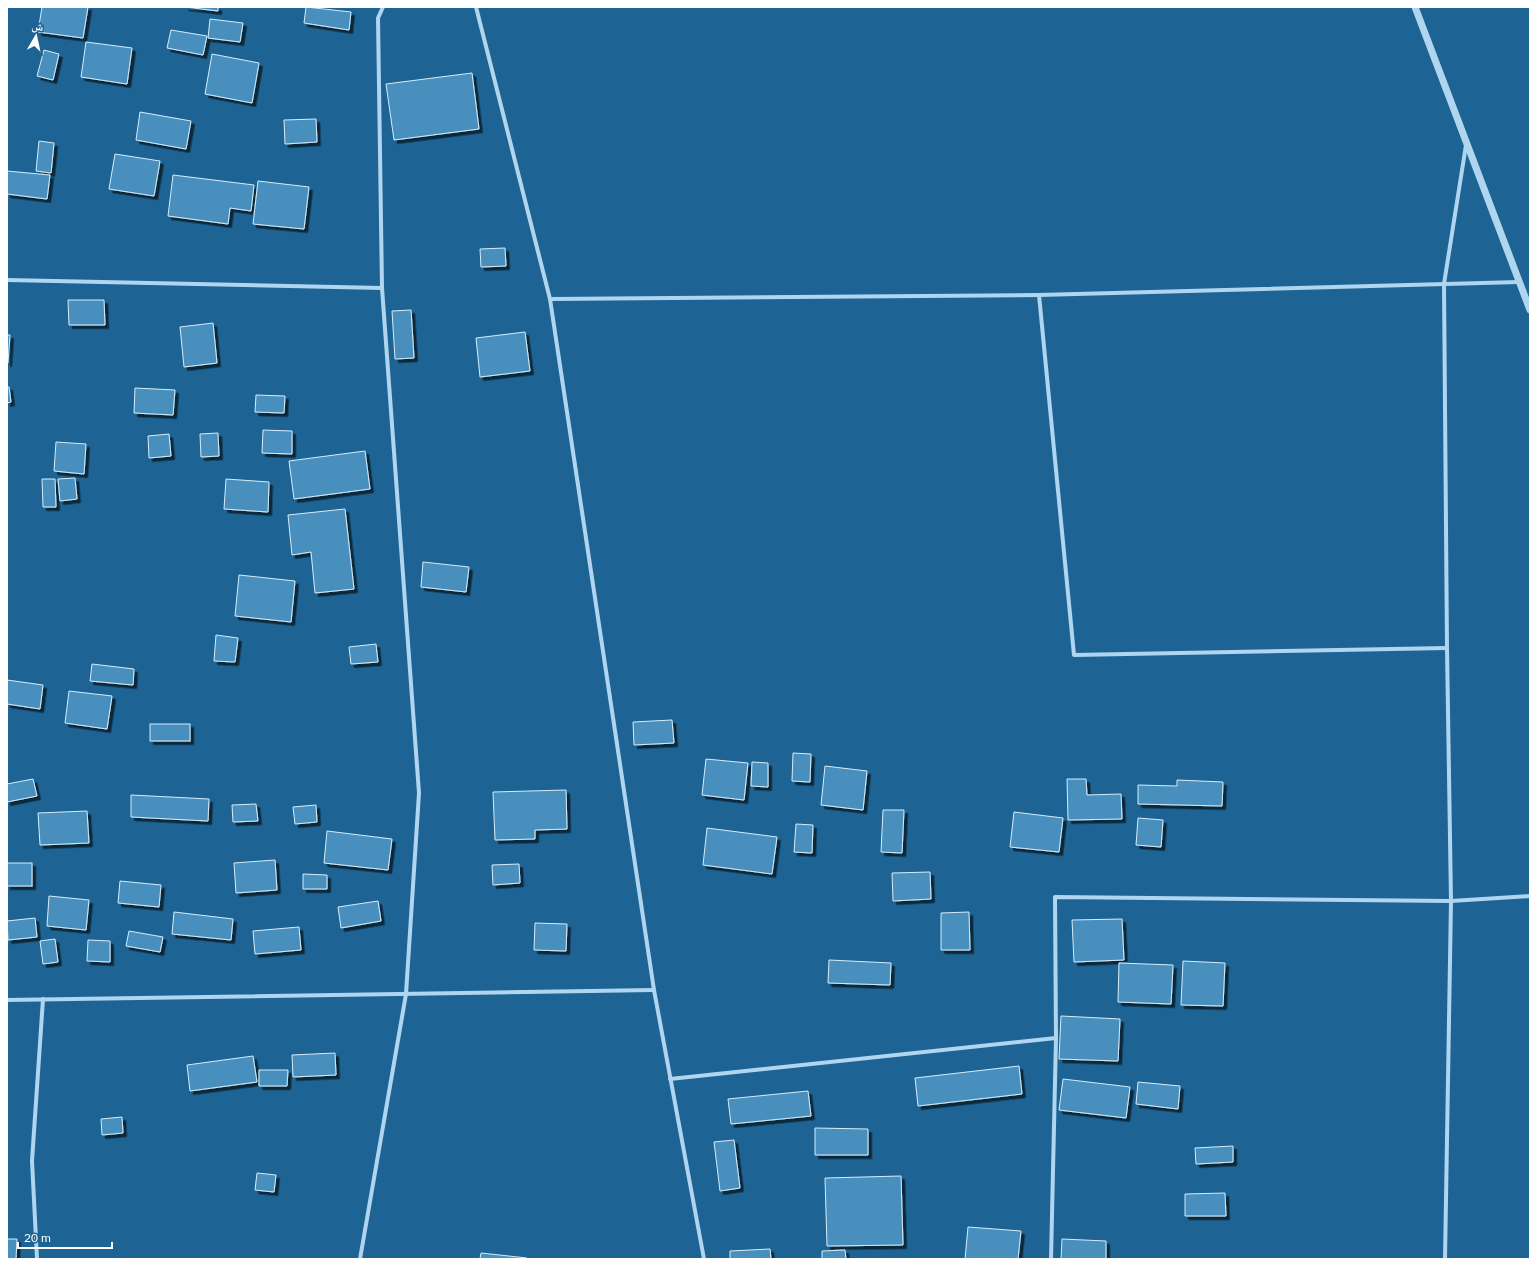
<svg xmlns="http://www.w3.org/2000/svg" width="1537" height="1266" font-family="Lato,'Noto Naskh Arabic',sans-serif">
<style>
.building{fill:#4a8fbd;stroke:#d6ecfa;filter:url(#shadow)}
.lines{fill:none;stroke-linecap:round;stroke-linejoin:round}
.minor{stroke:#b0d6ef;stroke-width:4}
.tertiary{stroke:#b0d6ef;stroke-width:7}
</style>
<defs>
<filter id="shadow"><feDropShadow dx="3.5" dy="3.5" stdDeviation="0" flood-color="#0009"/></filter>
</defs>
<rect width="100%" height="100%" fill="#1d6494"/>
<g class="building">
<path d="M 42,7 L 88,7 L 83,38 L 38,32 Z"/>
<path d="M 185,7 L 218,7 L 218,11 Z"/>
<path d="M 306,7 L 351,12 L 349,30 L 304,23 Z"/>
<path d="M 210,19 L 243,23 L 240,42 L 208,38 Z"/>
<path d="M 171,30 L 207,36 L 203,55 L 167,48 Z"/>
<path d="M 86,42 L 132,48 L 127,84 L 81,77 Z"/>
<path d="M 44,50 L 59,54 L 53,80 L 37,76 Z"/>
<path d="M 212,54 L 259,63 L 252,103 L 205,94 Z"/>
<path d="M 472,73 L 479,129 L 394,140 L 386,84 Z"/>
<path d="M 140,112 L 191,121 L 186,149 L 136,140 Z"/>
<path d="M 316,119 L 317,142 L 285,144 L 284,120 Z"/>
<path d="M 39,141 L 54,143 L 51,173 L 36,171 Z"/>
<path d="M 115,154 L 160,161 L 154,196 L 109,189 Z"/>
<path d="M 7,171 L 50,175 L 47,199 L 7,194 Z"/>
<path d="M 173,175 L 254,185 L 251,211 L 230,208 L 228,224 L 168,216 Z"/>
<path d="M 258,181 L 309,187 L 304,229 L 253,224 Z"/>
<path d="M 505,248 L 506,266 L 481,267 L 480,249 Z"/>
<path d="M 68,300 L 104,300 L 105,325 L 69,325 Z"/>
<path d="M 411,310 L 414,358 L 395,359 L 392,311 Z"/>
<path d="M 213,323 L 217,363 L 184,367 L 180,327 Z"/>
<path d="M 525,332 L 530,371 L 480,377 L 476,338 Z"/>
<path d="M 7,335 L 10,335 L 8,363 L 7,363 Z"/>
<path d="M 7,387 L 9,387 L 11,402 L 7,403 Z"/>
<path d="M 135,388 L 175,390 L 173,415 L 134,413 Z"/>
<path d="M 256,395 L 285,396 L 284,413 L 255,412 Z"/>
<path d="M 263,430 L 292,431 L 292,454 L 262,453 Z"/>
<path d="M 218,433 L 219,456 L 201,457 L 200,434 Z"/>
<path d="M 169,434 L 171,456 L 149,458 L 148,436 Z"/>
<path d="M 56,442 L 86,444 L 84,474 L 54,471 Z"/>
<path d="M 365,451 L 370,489 L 294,499 L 289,461 Z"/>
<path d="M 75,478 L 77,499 L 60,501 L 58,479 Z"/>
<path d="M 42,479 L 55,479 L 56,507 L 43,507 Z"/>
<path d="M 226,479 L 269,482 L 268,512 L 224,509 Z"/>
<path d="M 345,509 L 354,589 L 315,593 L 311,552 L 292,555 L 288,515 Z"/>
<path d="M 423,562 L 469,567 L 466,592 L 421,587 Z"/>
<path d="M 239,575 L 295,581 L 291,622 L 235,616 Z"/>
<path d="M 216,635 L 238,638 L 235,662 L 214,661 Z"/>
<path d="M 376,644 L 378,662 L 351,664 L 349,647 Z"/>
<path d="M 92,664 L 134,669 L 133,685 L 90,681 Z"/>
<path d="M 7,680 L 43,685 L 40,709 L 7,704 Z"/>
<path d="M 69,691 L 112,696 L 107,729 L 65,723 Z"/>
<path d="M 672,720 L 674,743 L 634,745 L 633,722 Z"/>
<rect x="150" y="724" width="40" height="17"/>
<path d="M 793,753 L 811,754 L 810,782 L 792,781 Z"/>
<path d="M 706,759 L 748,763 L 744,800 L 702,795 Z"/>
<path d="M 752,762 L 768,763 L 768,787 L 751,786 Z"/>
<path d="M 825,766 L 867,771 L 863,810 L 821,805 Z"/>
<path d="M 33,779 L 37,796 L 7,802 L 7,784 Z"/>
<path d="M 1067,779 L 1086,779 L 1087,795 L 1121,794 L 1122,819 L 1068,820 Z"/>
<path d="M 1177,780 L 1223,782 L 1222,806 L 1138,804 L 1138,785 L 1177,786 Z"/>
<path d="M 566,790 L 567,829 L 535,830 L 535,839 L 495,840 L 493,792 Z"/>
<path d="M 131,795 L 209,799 L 208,821 L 131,817 Z"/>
<path d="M 256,804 L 258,821 L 233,822 L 232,805 Z"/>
<path d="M 316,805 L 317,822 L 295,824 L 293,807 Z"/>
<path d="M 883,810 L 904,810 L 902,853 L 881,852 Z"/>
<path d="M 87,811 L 89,843 L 40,845 L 38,813 Z"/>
<path d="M 1014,812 L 1063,818 L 1059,852 L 1010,847 Z"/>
<path d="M 1138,818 L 1163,820 L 1161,847 L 1136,845 Z"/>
<path d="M 796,824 L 813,825 L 812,853 L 794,852 Z"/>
<path d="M 707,828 L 777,837 L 772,874 L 703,865 Z"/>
<path d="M 327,831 L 392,839 L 388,870 L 324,863 Z"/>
<path d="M 275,860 L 277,890 L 236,893 L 234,863 Z"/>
<rect x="7" y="863" width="25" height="23"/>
<path d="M 519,864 L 520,883 L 493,885 L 492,865 Z"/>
<path d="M 930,872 L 931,899 L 893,901 L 892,873 Z"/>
<path d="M 303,874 L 327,875 L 327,889 L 303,889 Z"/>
<path d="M 120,881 L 161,885 L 159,907 L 118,903 Z"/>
<path d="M 49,896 L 89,900 L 86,930 L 47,926 Z"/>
<path d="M 378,901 L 381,921 L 341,928 L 338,907 Z"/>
<path d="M 174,912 L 233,919 L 231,940 L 172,934 Z"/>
<path d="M 969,912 L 970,950 L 941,950 L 941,913 Z"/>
<path d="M 35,918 L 37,937 L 8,940 L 7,921 Z"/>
<path d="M 1122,919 L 1124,960 L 1074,962 L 1072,920 Z"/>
<path d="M 535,923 L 567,924 L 566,951 L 534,950 Z"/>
<path d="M 299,927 L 301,950 L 255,954 L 253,931 Z"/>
<path d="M 129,931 L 163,937 L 160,952 L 126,946 Z"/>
<path d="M 55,939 L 58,962 L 43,964 L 40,941 Z"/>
<path d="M 88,940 L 110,941 L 110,962 L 87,961 Z"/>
<path d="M 829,960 L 891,963 L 890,985 L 828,983 Z"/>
<path d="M 1183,961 L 1225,963 L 1223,1006 L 1181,1005 Z"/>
<path d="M 1119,963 L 1173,965 L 1171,1004 L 1118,1002 Z"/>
<path d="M 1061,1016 L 1120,1019 L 1118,1061 L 1059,1059 Z"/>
<path d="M 335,1053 L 336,1075 L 293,1077 L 292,1055 Z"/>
<path d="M 253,1056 L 257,1082 L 190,1091 L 187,1065 Z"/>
<path d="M 1019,1066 L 1022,1094 L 918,1106 L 915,1078 Z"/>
<path d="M 259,1070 L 288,1070 L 287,1086 L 259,1086 Z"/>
<path d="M 1063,1079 L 1130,1087 L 1126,1118 L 1059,1110 Z"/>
<path d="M 1138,1082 L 1180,1086 L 1178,1109 L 1136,1104 Z"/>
<path d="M 808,1091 L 811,1116 L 731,1124 L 728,1099 Z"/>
<path d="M 122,1117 L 123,1133 L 102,1135 L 101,1119 Z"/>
<path d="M 815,1128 L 868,1129 L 868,1155 L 815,1155 Z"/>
<path d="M 734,1140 L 740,1188 L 720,1191 L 714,1142 Z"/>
<path d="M 1233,1146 L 1233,1162 L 1196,1164 L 1195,1148 Z"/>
<path d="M 257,1173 L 276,1175 L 274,1192 L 255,1190 Z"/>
<path d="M 901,1176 L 903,1245 L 827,1246 L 825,1178 Z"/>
<path d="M 1225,1193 L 1226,1216 L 1185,1216 L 1185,1194 Z"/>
<path d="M 968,1227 L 1021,1231 L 1018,1259 L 965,1259 Z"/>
<path d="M 7,1239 L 17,1239 L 16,1259 L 7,1259 Z"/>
<path d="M 1062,1239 L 1106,1241 L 1106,1259 L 1061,1259 Z"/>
<path d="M 770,1249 L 771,1259 L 730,1259 L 730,1251 Z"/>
<path d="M 845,1250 L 846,1259 L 822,1259 L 822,1251 Z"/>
<path d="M 481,1253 L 527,1258 L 527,1259 L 480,1259 Z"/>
</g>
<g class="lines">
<g class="minor">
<path d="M 476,7 L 550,299 L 654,990 L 704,1259"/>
<path d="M 7,280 L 382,288"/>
<path d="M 1039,295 L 1074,655 L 1447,648"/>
<path d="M 550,299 L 1039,295 L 1519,282"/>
<path d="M 7,1000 L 654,990"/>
<path d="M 670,1079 L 1056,1038"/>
<path d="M 37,1259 L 32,1161 L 43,999"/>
<path d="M 360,1259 L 406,994 L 419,793 L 382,288 L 378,18 L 383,7"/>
<path d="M 1051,1259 L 1056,1038 L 1055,897 L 1451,901 L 1530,896"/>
<path d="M 1445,1259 L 1451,901 L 1447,648 L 1444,284 L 1466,145"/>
</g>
<path class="tertiary" d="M 1415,7 L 1530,310"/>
</g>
<rect width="1537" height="1266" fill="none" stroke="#ffffff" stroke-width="16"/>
<g transform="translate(36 36) rotate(9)" stroke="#1d6494" stroke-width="3" paint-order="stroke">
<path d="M0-3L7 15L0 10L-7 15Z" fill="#ffffff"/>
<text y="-6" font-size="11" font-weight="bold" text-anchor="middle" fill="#ffffff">ش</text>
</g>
<path d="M18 1242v6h94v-6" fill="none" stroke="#ffffff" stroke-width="2"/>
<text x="24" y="1242" font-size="12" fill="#ffffff" stroke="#1d6494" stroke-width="3" paint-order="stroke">20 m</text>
</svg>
